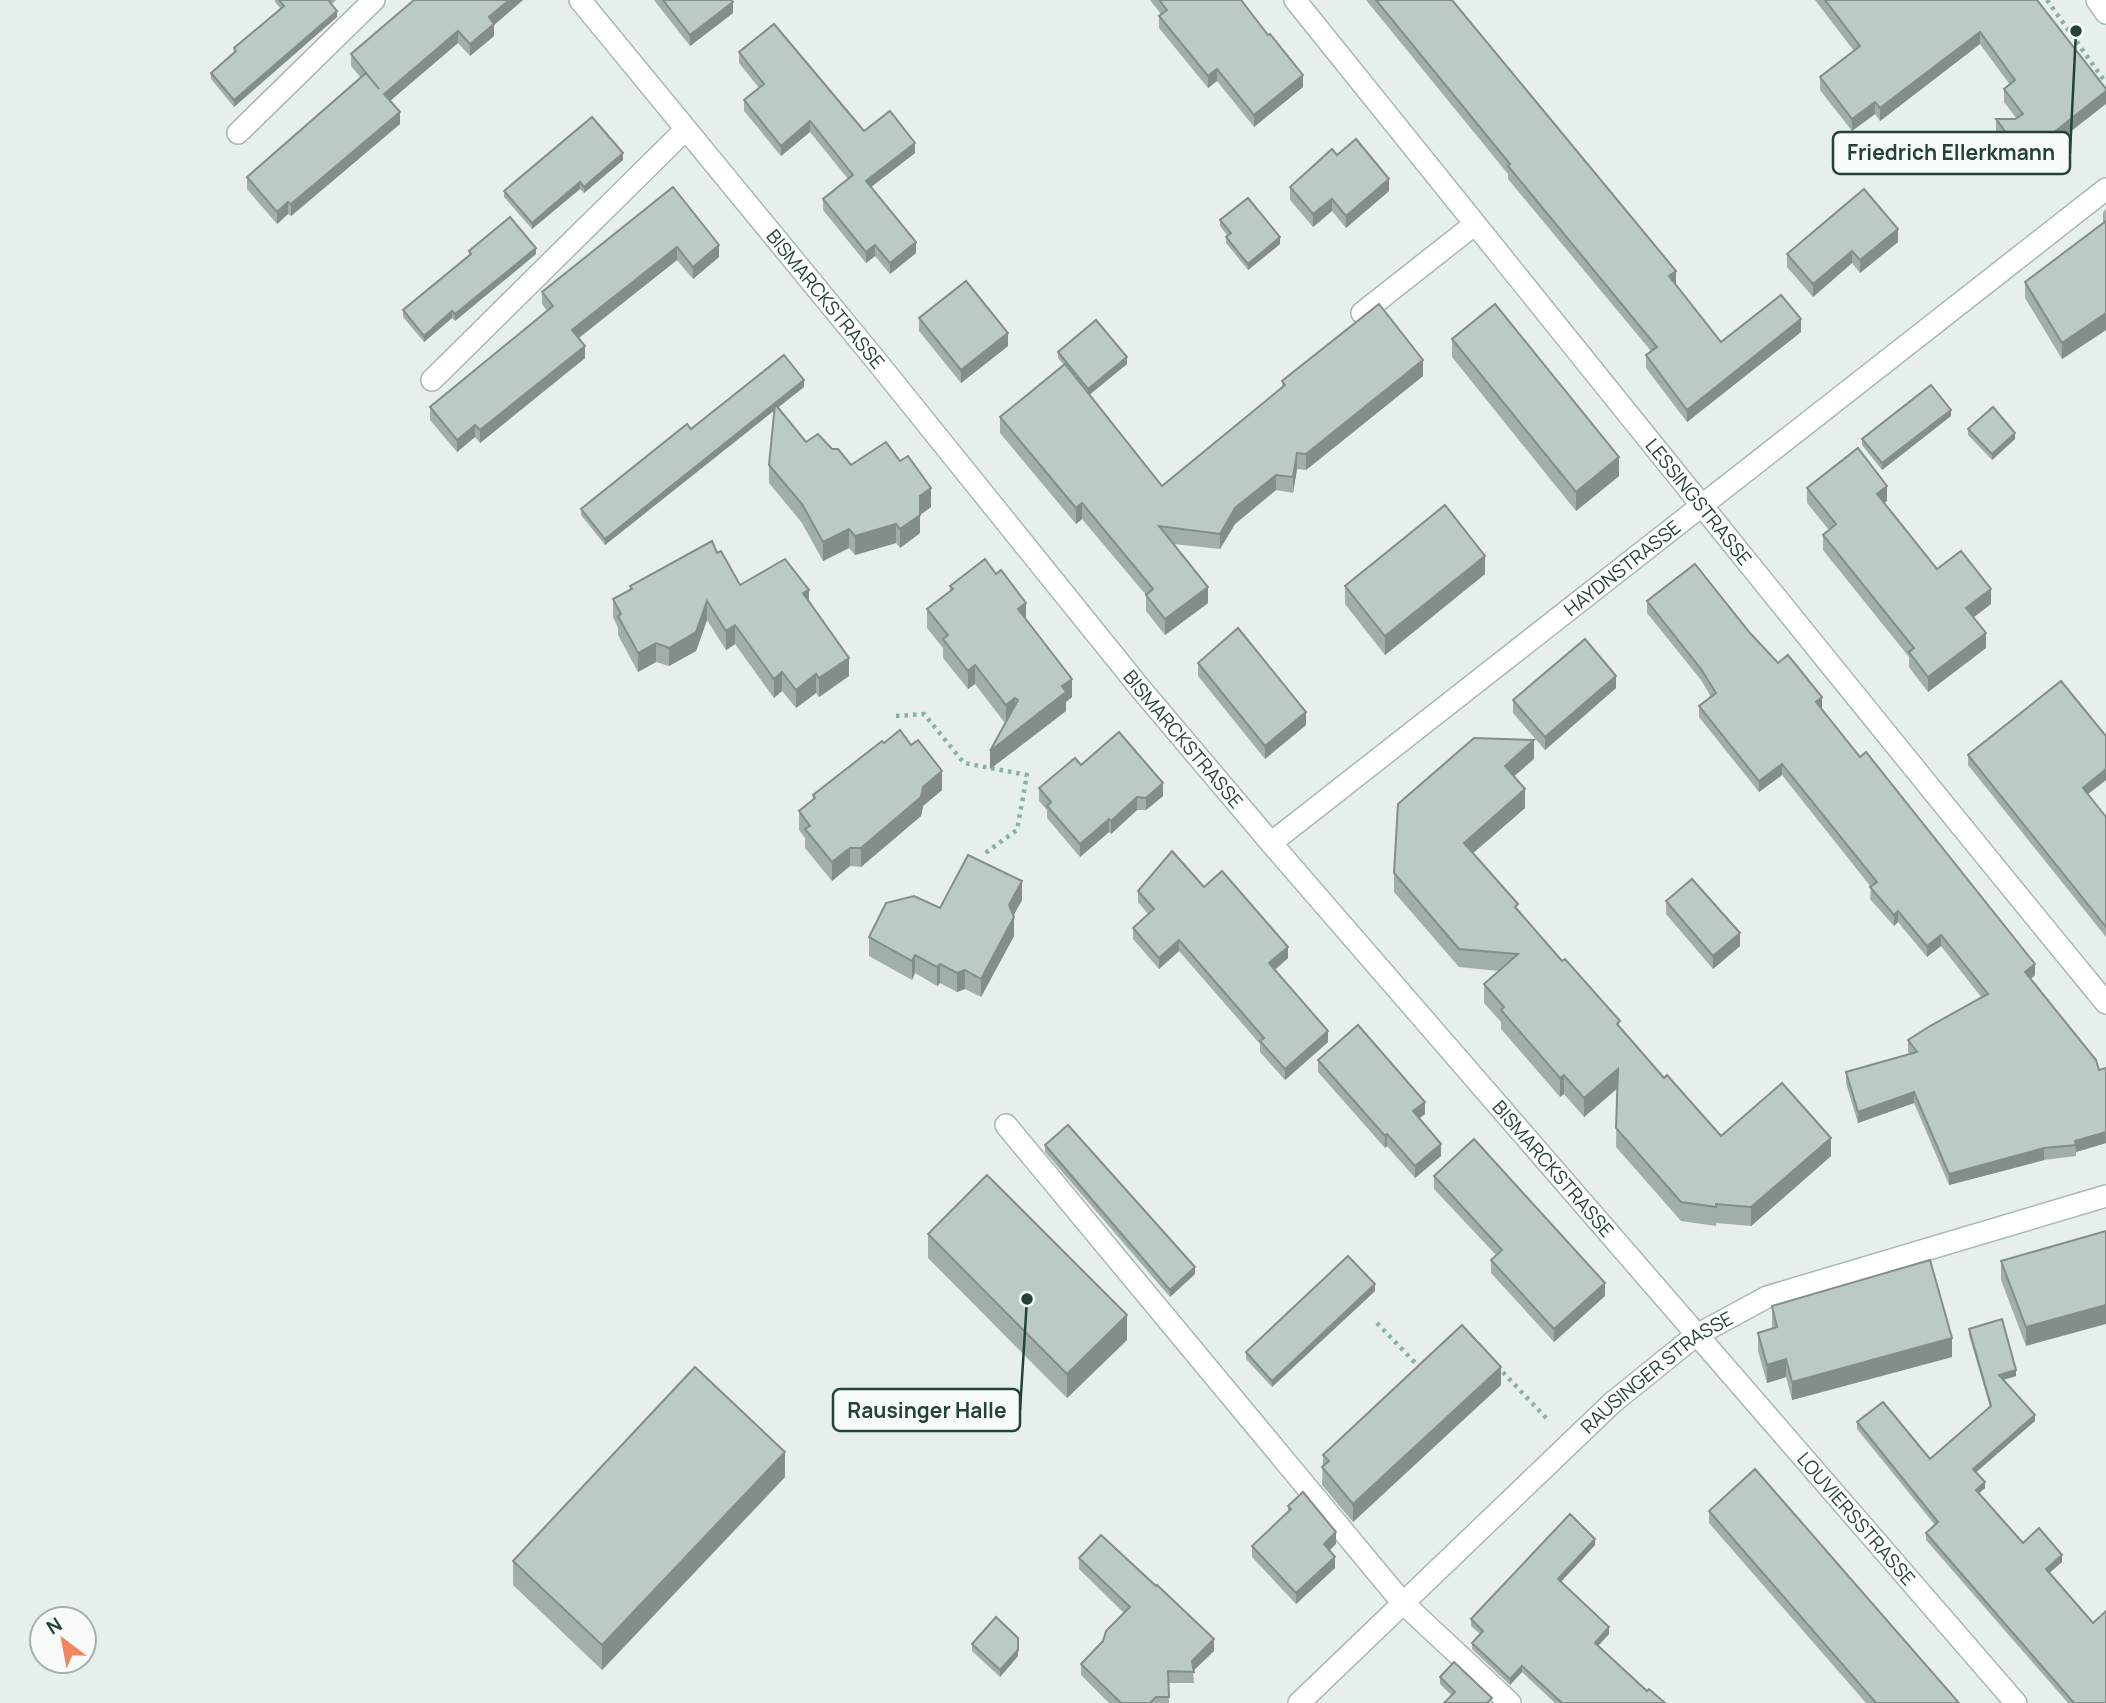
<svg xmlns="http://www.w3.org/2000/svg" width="2106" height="1703" font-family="Manrope,sans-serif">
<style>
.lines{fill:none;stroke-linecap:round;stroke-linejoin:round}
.service-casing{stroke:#a8b8b2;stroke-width:24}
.minor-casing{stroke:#a8b8b2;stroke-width:24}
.secondary-casing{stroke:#a4bbb3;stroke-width:24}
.path{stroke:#86b3a5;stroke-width:4.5;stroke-dasharray:3.5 5;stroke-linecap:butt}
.service{stroke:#fff;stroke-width:21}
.minor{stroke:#fff;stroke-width:21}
.secondary{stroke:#fff;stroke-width:21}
.wall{fill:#a1aea9}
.shaded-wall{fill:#838d89}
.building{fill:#bbcac4;stroke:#838d89;stroke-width:2}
.labels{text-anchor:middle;stroke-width:5;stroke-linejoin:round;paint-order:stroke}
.street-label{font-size:19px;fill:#24423a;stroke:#f7fbf9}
.leader{fill:none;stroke:#24423a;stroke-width:2.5}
.callout-dot{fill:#24423a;stroke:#f7fbf9;stroke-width:2.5}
.callout{fill:#f7fbf9;stroke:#24423a;stroke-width:2.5}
.callout-label{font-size:21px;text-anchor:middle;font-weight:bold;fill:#24423a}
</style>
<rect width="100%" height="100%" fill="#e6efeb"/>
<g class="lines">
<defs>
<g id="service">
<path d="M 1362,313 L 1475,224"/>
<path d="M 1006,1125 L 1402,1602"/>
</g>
<g id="minor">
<path id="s1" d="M 580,0 L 874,358 L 1140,688 L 1271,843 L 2016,1703"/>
<path id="s2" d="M 1295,0 C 1565,335 1833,671 2106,1003"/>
<path d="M 238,133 L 374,0"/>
<path d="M 432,380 L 685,130"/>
<path id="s3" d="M 1271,843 L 2106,189"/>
<path d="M 1402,1602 L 1510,1703"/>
<path id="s4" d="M 1299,1703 L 1612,1403 L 1695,1336 L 1767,1297 L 2106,1196"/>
</g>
<path id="secondary" d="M 2097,0 L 2106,13"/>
</defs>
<use href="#service" class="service-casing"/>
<use href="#minor" class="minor-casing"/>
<use href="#secondary" class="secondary-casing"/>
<g class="path">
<path d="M 2047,0 L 2106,83"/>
<path d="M 896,716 L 924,714 L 964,763 L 1027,775 L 1017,830 L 984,854"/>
<path d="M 1377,1323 L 1422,1370"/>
<path d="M 1497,1366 L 1549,1421"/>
</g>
<use href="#service" class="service"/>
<use href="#minor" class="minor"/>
<use href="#secondary" class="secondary"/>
</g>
<g class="wall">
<path d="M 275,0 L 336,0 L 332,4 L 337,17 L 234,107 L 211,79 L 211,73 L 234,52 L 234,48 L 281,9 L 275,2 Z"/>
<path d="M 414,0 L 523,0 L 494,25 L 494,36 L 470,56 L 458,43 L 390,101 L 400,124 L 291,216 L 288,214 L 277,224 L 247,189 L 247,177 L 361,78 L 351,66 L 351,54 Z"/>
<path d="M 654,0 L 731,0 L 733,13 L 690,46 Z"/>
<path d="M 1150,0 L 1241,0 L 1303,87 L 1254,127 L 1217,81 L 1208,88 L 1159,28 L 1159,16 L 1161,14 Z"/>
<path d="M 1366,0 L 1452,0 L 1676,283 L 1675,284 L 1721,342 L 1801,332 L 1687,422 L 1646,368 L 1646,355 L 1651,351 L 1508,179 L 1508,174 Z"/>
<path d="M 1815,0 L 2037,0 L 2024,168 L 1996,132 L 1996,119 L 2015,119 L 2016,118 L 2004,102 L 2004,89 L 2010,85 L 1980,44 L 1880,121 L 1875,114 L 1852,131 L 1820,90 L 1820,77 L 1854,51 Z"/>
<path d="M 739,52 L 864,131 L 915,153 L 871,187 L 916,253 L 890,274 L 875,256 L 866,263 L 823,210 L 823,199 L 848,179 L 810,132 L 781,156 L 744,111 L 744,100 L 759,88 L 739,63 Z"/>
<path d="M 1337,155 L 1389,191 L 1346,228 L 1332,211 L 1313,227 L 1290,200 L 1290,187 Z"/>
<path d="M 623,160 L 584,193 L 580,189 L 532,229 L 504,197 L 504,191 Z"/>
<path d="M 673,187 L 719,257 L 693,279 L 677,260 L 579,338 L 585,358 L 480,443 L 475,437 L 457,452 L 430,420 L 430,407 L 547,311 L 542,304 L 542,292 Z"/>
<path d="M 2106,209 L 2106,330 L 2062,359 L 2025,298 L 2025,282 L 2103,223 L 2103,212 Z"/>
<path d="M 1220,220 L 1280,244 L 1248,270 L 1226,243 L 1226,237 L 1227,235 L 1220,226 Z"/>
<path d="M 1898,242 L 1860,273 L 1852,263 L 1813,297 L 1787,267 L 1787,254 Z"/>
<path d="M 469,251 L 536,254 L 455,321 L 452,318 L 424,342 L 403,317 L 403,310 L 469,255 Z"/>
<path d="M 919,318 L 1008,346 L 961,383 L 919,331 Z"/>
<path d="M 1452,339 L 1619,476 L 1576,511 L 1452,357 Z"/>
<path d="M 1058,352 L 1127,364 L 1089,395 L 1162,486 L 1282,388 L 1282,381 L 1423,376 L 1306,470 L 1297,469 L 1293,493 L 1276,490 L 1235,524 L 1220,549 L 1173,544 L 1208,603 L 1165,635 L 1146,611 L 1146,595 L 1082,519 L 1076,524 L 1000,433 L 1000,417 L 1064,365 L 1058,358 Z"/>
<path d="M 804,387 L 778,407 L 806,442 L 832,449 L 851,465 L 931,507 L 920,515 L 920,533 L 900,548 L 896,543 L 855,555 L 849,548 L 823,561 L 802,523 L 769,483 L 769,465 L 774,410 L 605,545 L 581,515 L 581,509 L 691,429 Z"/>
<path d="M 1951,416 L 1882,470 L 1862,445 L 1862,439 Z"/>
<path d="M 1968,429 L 2015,439 L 1992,460 L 1968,435 Z"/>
<path d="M 1807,488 L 1887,501 L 1884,503 L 1937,569 L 1991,604 L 1974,617 L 1986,648 L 1928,692 L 1909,667 L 1909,657 L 1823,550 L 1823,535 L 1829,530 L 1807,503 Z"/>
<path d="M 717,553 L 740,585 L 809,602 L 849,676 L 819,697 L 816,693 L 796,708 L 782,691 L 774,698 L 735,644 L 726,650 L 707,620 L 696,651 L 669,666 L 656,662 L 638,672 L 618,635 L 618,628 L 613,617 L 613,599 L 630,590 L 630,586 Z"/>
<path d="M 1485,574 L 1385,655 L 1345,604 L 1345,586 Z"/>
<path d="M 950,586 L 1026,620 L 1072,697 L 1066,702 L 1066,711 L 990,769 L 1005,723 L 975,684 L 968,689 L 943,658 L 943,648 L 927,628 L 927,609 L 950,591 Z"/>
<path d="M 1647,601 L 1750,633 L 1821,709 L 2035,975 L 2031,979 L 2099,1070 L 2106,1068 L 2106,1143 L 2076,1152 L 2076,1156 L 2044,1160 L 1949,1185 L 1914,1103 L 1858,1123 L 1846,1083 L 1846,1072 L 1910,1054 L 1908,1052 L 1908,1040 L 1982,998 L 1941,946 L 1927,957 L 1898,922 L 1894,926 L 1870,899 L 1871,887 L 1782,775 L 1759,792 L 1699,717 L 1699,706 L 1711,697 L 1701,680 L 1647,613 Z"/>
<path d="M 1198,663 L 1306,725 L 1265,759 L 1198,676 Z"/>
<path d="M 1616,688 L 1545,750 L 1513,713 L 1513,700 Z"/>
<path d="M 2106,736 L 2106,780 L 2088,794 L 2106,817 L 2106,937 L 1968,765 L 1968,755 Z"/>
<path d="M 1534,759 L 1514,776 L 1525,808 L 1473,853 L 1518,911 L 1620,1028 L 1664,1078 L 1721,1136 L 1831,1156 L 1751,1226 L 1716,1223 L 1716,1226 L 1681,1221 L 1616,1147 L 1617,1088 L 1584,1117 L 1564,1094 L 1560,1097 L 1501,1029 L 1501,1022 L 1484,1003 L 1484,984 L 1499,971 L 1459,967 L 1394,892 L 1394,873 Z"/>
<path d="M 1081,765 L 1163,796 L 1146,810 L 1137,810 L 1111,834 L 1109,832 L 1080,857 L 1047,818 L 1047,810 L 1039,801 L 1039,788 Z"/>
<path d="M 942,790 L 923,806 L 921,816 L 861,867 L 850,866 L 832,881 L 805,848 L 805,838 L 799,830 L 799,811 L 813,800 L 813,795 Z"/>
<path d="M 1204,887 L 1288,958 L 1275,970 L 1328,1042 L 1285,1080 L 1260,1052 L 1260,1044 L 1179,951 L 1159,969 L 1133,939 L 1133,928 L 1148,914 L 1138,902 L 1138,891 Z"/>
<path d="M 1022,900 L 1013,916 L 1014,936 L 981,997 L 965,989 L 957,992 L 940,983 L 937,986 L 915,973 L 912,980 L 869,956 L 869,937 L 940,908 Z"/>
<path d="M 1666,901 L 1740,946 L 1713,969 L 1666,914 Z"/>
<path d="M 1318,1060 L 1425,1114 L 1419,1118 L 1441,1156 L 1415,1178 L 1387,1146 L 1385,1148 L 1318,1072 Z"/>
<path d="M 1045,1145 L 1195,1274 L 1170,1297 L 1045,1152 Z"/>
<path d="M 1434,1176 L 1605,1296 L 1554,1342 L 1491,1273 L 1491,1260 L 1496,1255 L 1434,1189 Z"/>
<path d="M 2106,1231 L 2026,1346 L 2001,1280 L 2001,1261 Z"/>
<path d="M 928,1234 L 1127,1340 L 1067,1398 L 928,1258 Z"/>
<path d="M 1375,1291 L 1272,1387 L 1246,1359 L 1246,1352 Z"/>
<path d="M 1772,1306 L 1952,1357 L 1792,1400 L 1786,1377 L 1767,1383 L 1758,1351 L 1758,1333 L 1773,1329 L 1772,1325 Z"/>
<path d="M 1969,1329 L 2016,1376 L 2004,1380 L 2035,1421 L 1976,1472 L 1985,1488 L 1979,1493 L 2023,1543 L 2062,1562 L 2049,1573 L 2106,1703 L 2068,1703 L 1926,1540 L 1926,1533 L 1935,1525 L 1857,1429 L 1857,1422 L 1930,1459 L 1990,1407 L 1969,1335 Z"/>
<path d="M 1501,1385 L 1353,1522 L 1322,1485 L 1323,1455 Z"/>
<path d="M 785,1477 L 602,1670 L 513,1585 L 513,1561 Z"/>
<path d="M 1288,1506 L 1336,1544 L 1329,1550 L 1335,1568 L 1296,1604 L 1252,1557 L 1252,1546 L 1288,1512 Z"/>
<path d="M 1709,1511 L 1959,1703 L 1866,1703 L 1709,1523 Z"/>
<path d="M 1595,1545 L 1561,1582 L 1609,1634 L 1598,1646 L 1647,1691 L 1665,1703 L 1555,1703 L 1522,1672 L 1510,1685 L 1472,1649 L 1472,1643 L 1480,1634 L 1471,1626 L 1471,1619 Z"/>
<path d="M 1079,1558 L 1214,1651 L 1193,1671 L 1194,1683 L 1168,1683 L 1169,1703 L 1109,1703 L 1081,1675 L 1081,1664 L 1103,1641 L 1124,1613 L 1079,1569 Z"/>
<path d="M 972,1644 L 1018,1656 L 1000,1677 L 972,1651 Z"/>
<path d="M 1440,1677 L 1492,1703 L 1451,1695 L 1440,1684 Z"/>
</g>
<g class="shaded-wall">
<path d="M 509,0 L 523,0 L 494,25 L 494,36 L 470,56 L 470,44 L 489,17 Z"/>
<path d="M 733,2 L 733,13 L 690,46 L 690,35 Z"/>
<path d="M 337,11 L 337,17 L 234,107 L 234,100 Z"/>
<path d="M 458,31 L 458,43 L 384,106 L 384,94 Z"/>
<path d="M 1980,32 L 1980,44 L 1880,121 L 1880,108 Z"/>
<path d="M 1217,69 L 1217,81 L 1208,88 L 1208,76 Z"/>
<path d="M 1303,75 L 1303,87 L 1254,127 L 1254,115 Z"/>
<path d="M 2106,91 L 2106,104 L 2024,168 L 2024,156 Z"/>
<path d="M 1875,102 L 1875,114 L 1852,131 L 1852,119 Z"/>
<path d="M 400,112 L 400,124 L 291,216 L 291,204 Z"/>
<path d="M 810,121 L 810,132 L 781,156 L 781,146 Z"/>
<path d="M 915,143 L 915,153 L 866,191 L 866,181 Z"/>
<path d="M 623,153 L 623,160 L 584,193 L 584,187 Z"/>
<path d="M 1389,179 L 1389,191 L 1346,228 L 1346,216 Z"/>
<path d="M 580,182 L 580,189 L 532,229 L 532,223 Z"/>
<path d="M 1332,199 L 1332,211 L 1313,227 L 1313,214 Z"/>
<path d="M 288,202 L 288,214 L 277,224 L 277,212 Z"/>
<path d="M 1898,229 L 1898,242 L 1860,273 L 1860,260 Z"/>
<path d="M 1280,237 L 1280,244 L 1248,270 L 1248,264 Z"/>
<path d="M 916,242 L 916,253 L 890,274 L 890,263 Z"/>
<path d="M 719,245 L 719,257 L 693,279 L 693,267 Z"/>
<path d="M 875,245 L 875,256 L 866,263 L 866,252 Z"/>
<path d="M 677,247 L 677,260 L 572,343 L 572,330 Z"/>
<path d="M 536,248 L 536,254 L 455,321 L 455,314 Z"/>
<path d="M 1852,251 L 1852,263 L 1813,297 L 1813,284 Z"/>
<path d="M 1676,271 L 1676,283 L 1669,289 L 1669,276 Z"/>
<path d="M 452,311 L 452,318 L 424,342 L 424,336 Z"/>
<path d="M 2106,313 L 2106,330 L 2062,359 L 2062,343 Z"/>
<path d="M 1801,319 L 1801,332 L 1687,422 L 1687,410 Z"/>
<path d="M 1008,333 L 1008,346 L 961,383 L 961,370 Z"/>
<path d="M 585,346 L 585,358 L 480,443 L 480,430 Z"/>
<path d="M 1127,357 L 1127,364 L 1088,396 L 1088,389 Z"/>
<path d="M 1423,360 L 1423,376 L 1306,470 L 1306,454 Z"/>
<path d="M 804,380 L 804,387 L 605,545 L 605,539 Z"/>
<path d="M 1951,410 L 1951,416 L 1882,470 L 1882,463 Z"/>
<path d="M 475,425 L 475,437 L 457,452 L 457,440 Z"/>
<path d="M 2015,433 L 2015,439 L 1992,460 L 1992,454 Z"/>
<path d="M 1297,453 L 1297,469 L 1293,493 L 1293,477 Z"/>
<path d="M 1619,457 L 1619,476 L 1576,511 L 1576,492 Z"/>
<path d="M 1276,475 L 1276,490 L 1235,524 L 1220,549 L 1220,534 L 1235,508 Z"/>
<path d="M 1887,486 L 1887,501 L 1877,509 L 1877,494 Z"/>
<path d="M 931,488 L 931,507 L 920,515 L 920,533 L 900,548 L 900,529 L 920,496 Z"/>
<path d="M 1082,503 L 1082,519 L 1076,524 L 1076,508 Z"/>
<path d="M 896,524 L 896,543 L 855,555 L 855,536 Z"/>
<path d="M 849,529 L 849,548 L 823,561 L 823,542 Z"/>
<path d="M 1485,556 L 1485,574 L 1385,655 L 1385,636 Z"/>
<path d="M 1208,587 L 1208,603 L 1165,635 L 1165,619 Z"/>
<path d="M 1991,589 L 1991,604 L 1966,623 L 1966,608 Z"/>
<path d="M 809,590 L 809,608 L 803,593 Z"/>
<path d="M 707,601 L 707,620 L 696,651 L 669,666 L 669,648 Z"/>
<path d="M 1026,603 L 1026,622 L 1018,609 Z"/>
<path d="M 735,625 L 735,644 L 726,650 L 726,631 Z"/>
<path d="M 1986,633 L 1986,648 L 1928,692 L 1928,677 Z"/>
<path d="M 656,643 L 656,662 L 638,672 L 638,653 Z"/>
<path d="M 849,658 L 849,676 L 819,697 L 819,678 Z"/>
<path d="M 975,665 L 975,684 L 968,689 L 968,671 Z"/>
<path d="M 782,672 L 782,691 L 774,698 L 774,679 Z"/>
<path d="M 816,674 L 816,693 L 796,708 L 796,690 Z"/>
<path d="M 1616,676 L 1616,688 L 1545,750 L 1545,737 Z"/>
<path d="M 1072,679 L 1072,697 L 1066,702 L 1066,711 L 990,769 L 990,751 L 1062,686 Z"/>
<path d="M 1822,697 L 1822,709 L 1816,702 Z"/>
<path d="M 1015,698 L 1015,716 L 1006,724 L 1006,705 Z"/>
<path d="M 1306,712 L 1306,725 L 1265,759 L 1265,746 Z"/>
<path d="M 1534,740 L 1534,759 L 1505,784 L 1505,766 Z"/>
<path d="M 1782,764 L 1782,775 L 1759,792 L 1759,781 Z"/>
<path d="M 2106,769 L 2106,780 L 2083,798 L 2083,788 Z"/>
<path d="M 942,771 L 942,790 L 923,806 L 921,816 L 861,867 L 861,848 L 923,787 Z"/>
<path d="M 1163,783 L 1163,796 L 1146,810 L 1146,798 Z"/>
<path d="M 1525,789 L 1525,808 L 1464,861 L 1464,843 Z"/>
<path d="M 1137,797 L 1137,810 L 1111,834 L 1111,821 Z"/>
<path d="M 1109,819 L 1109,832 L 1080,857 L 1080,844 Z"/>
<path d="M 850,848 L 850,866 L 832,881 L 832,862 Z"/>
<path d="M 1022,881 L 1022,900 L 1009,924 L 1009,905 Z"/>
<path d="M 1898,911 L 1898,922 L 1894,926 L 1894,915 Z"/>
<path d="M 1014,917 L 1014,936 L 981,997 L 981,979 Z"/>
<path d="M 1740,933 L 1740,946 L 1713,969 L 1713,956 Z"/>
<path d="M 1941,935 L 1941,946 L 1927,957 L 1927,946 Z"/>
<path d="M 1179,940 L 1179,951 L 1159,969 L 1159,958 Z"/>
<path d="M 1288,947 L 1288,958 L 1269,974 L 1269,963 Z"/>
<path d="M 915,955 L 915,973 L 912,980 L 912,961 Z"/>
<path d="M 940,964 L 940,983 L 937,986 L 937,967 Z"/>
<path d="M 2035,964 L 2035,975 L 2025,984 L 2025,972 Z"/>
<path d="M 965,970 L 965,989 L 957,992 L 957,973 Z"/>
<path d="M 1328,1031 L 1328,1042 L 1285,1080 L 1285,1069 Z"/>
<path d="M 1618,1069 L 1618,1088 L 1584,1117 L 1584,1098 Z"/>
<path d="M 1564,1075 L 1564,1094 L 1560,1097 L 1560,1078 Z"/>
<path d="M 1914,1092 L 1914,1103 L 1858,1123 L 1858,1112 Z"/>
<path d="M 1425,1102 L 1425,1114 L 1413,1123 L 1413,1111 Z"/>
<path d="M 2106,1132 L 2106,1143 L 2076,1152 L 2075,1141 Z"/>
<path d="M 1387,1134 L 1387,1146 L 1385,1148 L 1385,1136 Z"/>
<path d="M 1831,1138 L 1831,1156 L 1751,1226 L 1751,1207 Z"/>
<path d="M 1441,1144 L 1441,1156 L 1415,1178 L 1415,1166 Z"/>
<path d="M 2044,1148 L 2044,1160 L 1949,1185 L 1949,1174 Z"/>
<path d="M 1195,1267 L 1195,1274 L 1170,1297 L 1170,1290 Z"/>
<path d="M 1605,1283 L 1605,1296 L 1554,1342 L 1554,1329 Z"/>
<path d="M 1375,1284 L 1375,1291 L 1272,1387 L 1272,1381 Z"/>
<path d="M 2106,1305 L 2106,1324 L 2026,1346 L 2026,1327 Z"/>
<path d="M 1127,1315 L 1127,1340 L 1067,1398 L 1067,1374 Z"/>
<path d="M 1952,1338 L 1952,1357 L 1792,1400 L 1792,1382 Z"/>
<path d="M 1786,1359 L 1786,1377 L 1767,1383 L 1767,1365 Z"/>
<path d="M 1501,1367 L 1501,1385 L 1353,1522 L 1353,1504 Z"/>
<path d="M 2016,1370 L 2016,1376 L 1999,1381 L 1999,1375 Z"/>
<path d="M 2035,1415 L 2035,1421 L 1973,1475 L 1973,1469 Z"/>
<path d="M 785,1452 L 785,1477 L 602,1670 L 602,1645 Z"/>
<path d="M 1985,1482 L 1985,1488 L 1976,1496 L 1976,1490 Z"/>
<path d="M 1336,1532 L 1336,1544 L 1324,1556 L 1324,1544 Z"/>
<path d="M 1595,1539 L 1595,1545 L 1558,1585 L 1558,1579 Z"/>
<path d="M 2062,1555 L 2062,1562 L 2046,1576 L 2046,1569 Z"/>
<path d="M 1335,1557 L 1335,1568 L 1296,1604 L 1296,1593 Z"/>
<path d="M 1609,1627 L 1609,1634 L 1595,1649 L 1595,1643 Z"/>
<path d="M 1214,1639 L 1214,1651 L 1192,1672 L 1192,1661 Z"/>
<path d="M 1018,1650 L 1018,1656 L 1000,1677 L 1000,1670 Z"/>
<path d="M 1522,1666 L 1522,1672 L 1510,1685 L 1510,1679 Z"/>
</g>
<g class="building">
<path d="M 279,0 L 330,0 L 329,1 L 337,11 L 234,100 L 211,73 L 236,51 L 234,48 L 284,6 Z"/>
<path d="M 414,0 L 509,0 L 489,17 L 494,24 L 470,44 L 458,31 L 384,94 L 400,112 L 291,204 L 288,202 L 277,212 L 247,177 L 366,73 L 379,89 L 351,54 Z"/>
<path d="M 663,0 L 731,0 L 733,2 L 690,35 Z"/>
<path d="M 1159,0 L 1241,0 L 1268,35 L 1270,34 L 1303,75 L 1254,115 L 1217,69 L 1208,76 L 1159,16 L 1167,10 Z"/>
<path d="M 1376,0 L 1452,0 L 1676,271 L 1669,276 L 1721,342 L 1781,295 L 1801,319 L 1687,410 L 1646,355 L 1657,347 L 1508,166 L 1510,164 Z"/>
<path d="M 1825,0 L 2037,0 L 2106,89 L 2106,91 L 2024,156 L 1996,119 L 2015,119 L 2023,114 L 2004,89 L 2015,80 L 1980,32 L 1880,108 L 1875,102 L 1852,119 L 1820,77 L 1860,46 Z"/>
<path d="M 774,24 L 864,131 L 890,111 L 915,143 L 866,181 L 916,242 L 890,263 L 875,245 L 866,252 L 823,199 L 853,175 L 810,121 L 781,146 L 744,100 L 764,84 L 739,52 Z"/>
<path d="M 592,117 L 623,153 L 584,187 L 580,182 L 532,223 L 504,191 Z"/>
<path d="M 1356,139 L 1389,179 L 1346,216 L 1332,199 L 1313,214 L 1290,187 L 1332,149 L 1337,155 Z"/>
<path d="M 673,187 L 719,245 L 693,267 L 677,247 L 572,330 L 585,346 L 480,430 L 475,425 L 457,440 L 430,407 L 553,306 L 542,292 Z"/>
<path d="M 1864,189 L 1898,229 L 1860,260 L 1852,251 L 1813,284 L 1787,254 Z"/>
<path d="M 1248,198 L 1280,237 L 1248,264 L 1226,237 L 1231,233 L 1220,220 Z"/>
<path d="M 510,217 L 536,248 L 455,314 L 452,311 L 424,336 L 403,310 L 471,254 L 469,251 Z"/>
<path d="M 2106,221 L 2106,313 L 2062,343 L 2025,282 Z"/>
<path d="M 966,281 L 1008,333 L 961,370 L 919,318 Z"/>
<path d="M 1379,304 L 1423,360 L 1306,454 L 1297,453 L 1293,477 L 1276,475 L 1235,508 L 1220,534 L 1159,526 L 1208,587 L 1165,619 L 1146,595 L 1153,589 L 1082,503 L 1076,508 L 1000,417 L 1065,364 L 1162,486 L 1285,385 L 1282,381 Z"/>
<path d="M 1495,304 L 1619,457 L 1576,492 L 1452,339 Z"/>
<path d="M 1096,320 L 1127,357 L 1088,389 L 1058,352 Z"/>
<path d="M 784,355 L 804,380 L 605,539 L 581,509 L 687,424 L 691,429 Z"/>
<path d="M 1931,385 L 1951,410 L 1882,463 L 1862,439 Z"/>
<path d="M 775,404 L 806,442 L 818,434 L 832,449 L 838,449 L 851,465 L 886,442 L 900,461 L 908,456 L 931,488 L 920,496 L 920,515 L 900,529 L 896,524 L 855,536 L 849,529 L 823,542 L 802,504 L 769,465 Z"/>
<path d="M 1993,407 L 2015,433 L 1992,454 L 1968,429 Z"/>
<path d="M 1858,448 L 1887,486 L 1877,494 L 1937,569 L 1961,551 L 1991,589 L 1966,608 L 1986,633 L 1928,677 L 1909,652 L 1914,648 L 1823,535 L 1836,524 L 1807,488 Z"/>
<path d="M 1445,505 L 1485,556 L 1385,636 L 1345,586 Z"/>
<path d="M 712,541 L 717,553 L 721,551 L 740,585 L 785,559 L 809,590 L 803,593 L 849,658 L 819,678 L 816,674 L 796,690 L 782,672 L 774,679 L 735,625 L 726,631 L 707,601 L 696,632 L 669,648 L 656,643 L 638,653 L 618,616 L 621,614 L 613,599 L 632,589 L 630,586 Z"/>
<path d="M 985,559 L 996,574 L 1001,570 L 1026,603 L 1018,609 L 1072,679 L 1062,686 L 1066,692 L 990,751 L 1018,700 L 1015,698 L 1006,705 L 975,665 L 968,671 L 943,639 L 948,635 L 927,609 L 953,589 L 950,586 Z"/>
<path d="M 1695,564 L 1750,633 L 1778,663 L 1788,655 L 1822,697 L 1816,702 L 1860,757 L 1866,752 L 2035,964 L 2025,972 L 2096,1060 L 2099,1070 L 2106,1068 L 2106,1132 L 2075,1141 L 2076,1145 L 2044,1148 L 1949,1174 L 1914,1092 L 1858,1112 L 1846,1072 L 1917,1052 L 1908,1040 L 1930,1026 L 1988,994 L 1941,935 L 1927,946 L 1898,911 L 1894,915 L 1870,887 L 1877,882 L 1782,764 L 1759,781 L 1699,706 L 1716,693 L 1701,669 L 1647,601 Z"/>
<path d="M 1238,628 L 1306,712 L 1265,746 L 1198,663 Z"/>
<path d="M 1585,639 L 1616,676 L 1545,737 L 1513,700 Z"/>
<path d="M 2061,681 L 2106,736 L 2106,769 L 2083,788 L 2106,817 L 2106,927 L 1968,755 Z"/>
<path d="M 900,730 L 911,745 L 918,740 L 942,771 L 923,787 L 921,797 L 861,848 L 850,848 L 832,862 L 805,829 L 810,826 L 799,811 L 815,798 L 813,795 L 882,741 L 884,743 Z"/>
<path d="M 1119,732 L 1163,783 L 1146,798 L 1137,797 L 1111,821 L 1109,819 L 1080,844 L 1047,806 L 1051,802 L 1039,788 L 1075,758 L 1081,765 Z"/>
<path d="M 1474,738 L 1534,740 L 1505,766 L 1525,789 L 1464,843 L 1518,904 L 1515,907 L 1562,961 L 1565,959 L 1620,1021 L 1617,1024 L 1664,1078 L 1667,1075 L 1721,1136 L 1782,1083 L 1831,1138 L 1751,1207 L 1716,1204 L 1716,1207 L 1681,1202 L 1616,1128 L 1618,1069 L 1584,1098 L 1564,1075 L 1560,1078 L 1501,1010 L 1504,1007 L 1484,984 L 1518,954 L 1459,949 L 1394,873 L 1398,804 Z"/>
<path d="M 1172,851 L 1204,887 L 1222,871 L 1288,947 L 1269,963 L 1328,1031 L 1285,1069 L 1260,1041 L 1264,1038 L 1179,940 L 1159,958 L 1133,928 L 1154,909 L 1138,891 Z"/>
<path d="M 968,855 L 1022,881 L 1009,905 L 1014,917 L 981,979 L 965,970 L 957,973 L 940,964 L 937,967 L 915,955 L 912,961 L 869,937 L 886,903 L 914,896 L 940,908 Z"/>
<path d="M 1692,879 L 1740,933 L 1713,956 L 1666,901 Z"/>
<path d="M 1358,1025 L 1425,1102 L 1413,1111 L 1441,1144 L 1415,1166 L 1387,1134 L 1385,1136 L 1318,1060 Z"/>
<path d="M 1068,1125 L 1195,1267 L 1170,1290 L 1045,1145 Z"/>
<path d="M 1474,1139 L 1605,1283 L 1554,1329 L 1491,1260 L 1502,1250 L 1434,1176 Z"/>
<path d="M 987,1175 L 1127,1315 L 1067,1374 L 928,1234 Z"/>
<path d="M 2106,1231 L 2106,1305 L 2026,1327 L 2001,1261 Z"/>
<path d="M 1348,1256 L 1375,1284 L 1272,1381 L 1246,1352 Z"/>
<path d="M 1930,1260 L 1952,1338 L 1792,1382 L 1786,1359 L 1767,1365 L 1758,1333 L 1777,1327 L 1772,1306 Z"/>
<path d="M 2002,1319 L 2016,1370 L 1999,1375 L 2035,1415 L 1973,1469 L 1985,1482 L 1976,1490 L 2023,1543 L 2039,1528 L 2062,1555 L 2046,1569 L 2093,1623 L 2106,1611 L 2106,1703 L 2074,1703 L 1926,1533 L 1938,1522 L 1857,1422 L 1883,1402 L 1930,1459 L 1991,1406 L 1969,1329 Z"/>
<path d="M 1462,1325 L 1501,1367 L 1353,1504 L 1322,1467 L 1329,1461 L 1323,1455 Z"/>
<path d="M 695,1367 L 785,1452 L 602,1645 L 513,1561 Z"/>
<path d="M 1755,1469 L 1959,1703 L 1876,1703 L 1709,1511 Z"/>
<path d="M 1303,1492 L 1336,1532 L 1324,1544 L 1335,1557 L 1296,1593 L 1252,1546 L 1291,1509 L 1288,1506 Z"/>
<path d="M 1570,1514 L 1595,1539 L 1558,1579 L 1609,1627 L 1595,1643 L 1647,1691 L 1649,1689 L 1665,1703 L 1562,1703 L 1522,1666 L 1510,1679 L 1472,1643 L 1483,1631 L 1471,1619 Z"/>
<path d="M 1101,1535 L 1156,1586 L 1157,1585 L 1214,1639 L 1192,1661 L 1194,1672 L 1168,1671 L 1169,1697 L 1156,1697 L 1150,1703 L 1121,1703 L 1081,1664 L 1103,1641 L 1106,1631 L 1130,1607 L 1079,1558 Z"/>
<path d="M 996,1617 L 1018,1638 L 1018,1650 L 1000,1670 L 972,1644 Z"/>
<path d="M 1454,1662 L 1492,1698 L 1487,1703 L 1444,1703 L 1455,1692 L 1440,1677 Z"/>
</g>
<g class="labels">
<g class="street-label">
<text dy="7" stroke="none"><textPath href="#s1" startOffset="387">BISMARCKSTRASSE</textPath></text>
<text dy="7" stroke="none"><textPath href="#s2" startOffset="644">LESSINGSTRASSE</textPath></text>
<text dy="7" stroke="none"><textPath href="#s3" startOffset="446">HAYDNSTRASSE</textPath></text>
<text dy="7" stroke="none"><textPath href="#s1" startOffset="954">BISMARCKSTRASSE</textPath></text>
<text dy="7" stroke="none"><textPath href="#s1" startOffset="1521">BISMARCKSTRASSE</textPath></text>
<text dy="7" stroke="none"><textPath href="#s4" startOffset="488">RAUSINGER STRASSE</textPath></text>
<text dy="7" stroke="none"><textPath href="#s1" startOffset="1984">LOUVIERSSTRASSE</textPath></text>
</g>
</g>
<path class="leader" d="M2076 31L2070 153M1027 1299L1020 1410"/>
<g class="callout-dot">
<circle cx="2076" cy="31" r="7"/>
<circle cx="1027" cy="1299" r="7"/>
</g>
<g class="callout">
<rect x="1833" y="132" width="237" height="42" rx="7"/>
<rect x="833" y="1389" width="187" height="42" rx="7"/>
</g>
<g class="callout-label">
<text x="1951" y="160">Friedrich Ellerkmann</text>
<text x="927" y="1418">Rausinger Halle</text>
</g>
<g transform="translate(63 1640) rotate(328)"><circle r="33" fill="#f7fbf9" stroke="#a3b1ad" stroke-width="2"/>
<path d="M0-5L12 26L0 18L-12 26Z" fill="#f4845f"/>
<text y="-10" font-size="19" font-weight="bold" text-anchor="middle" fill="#24423a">N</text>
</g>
</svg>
